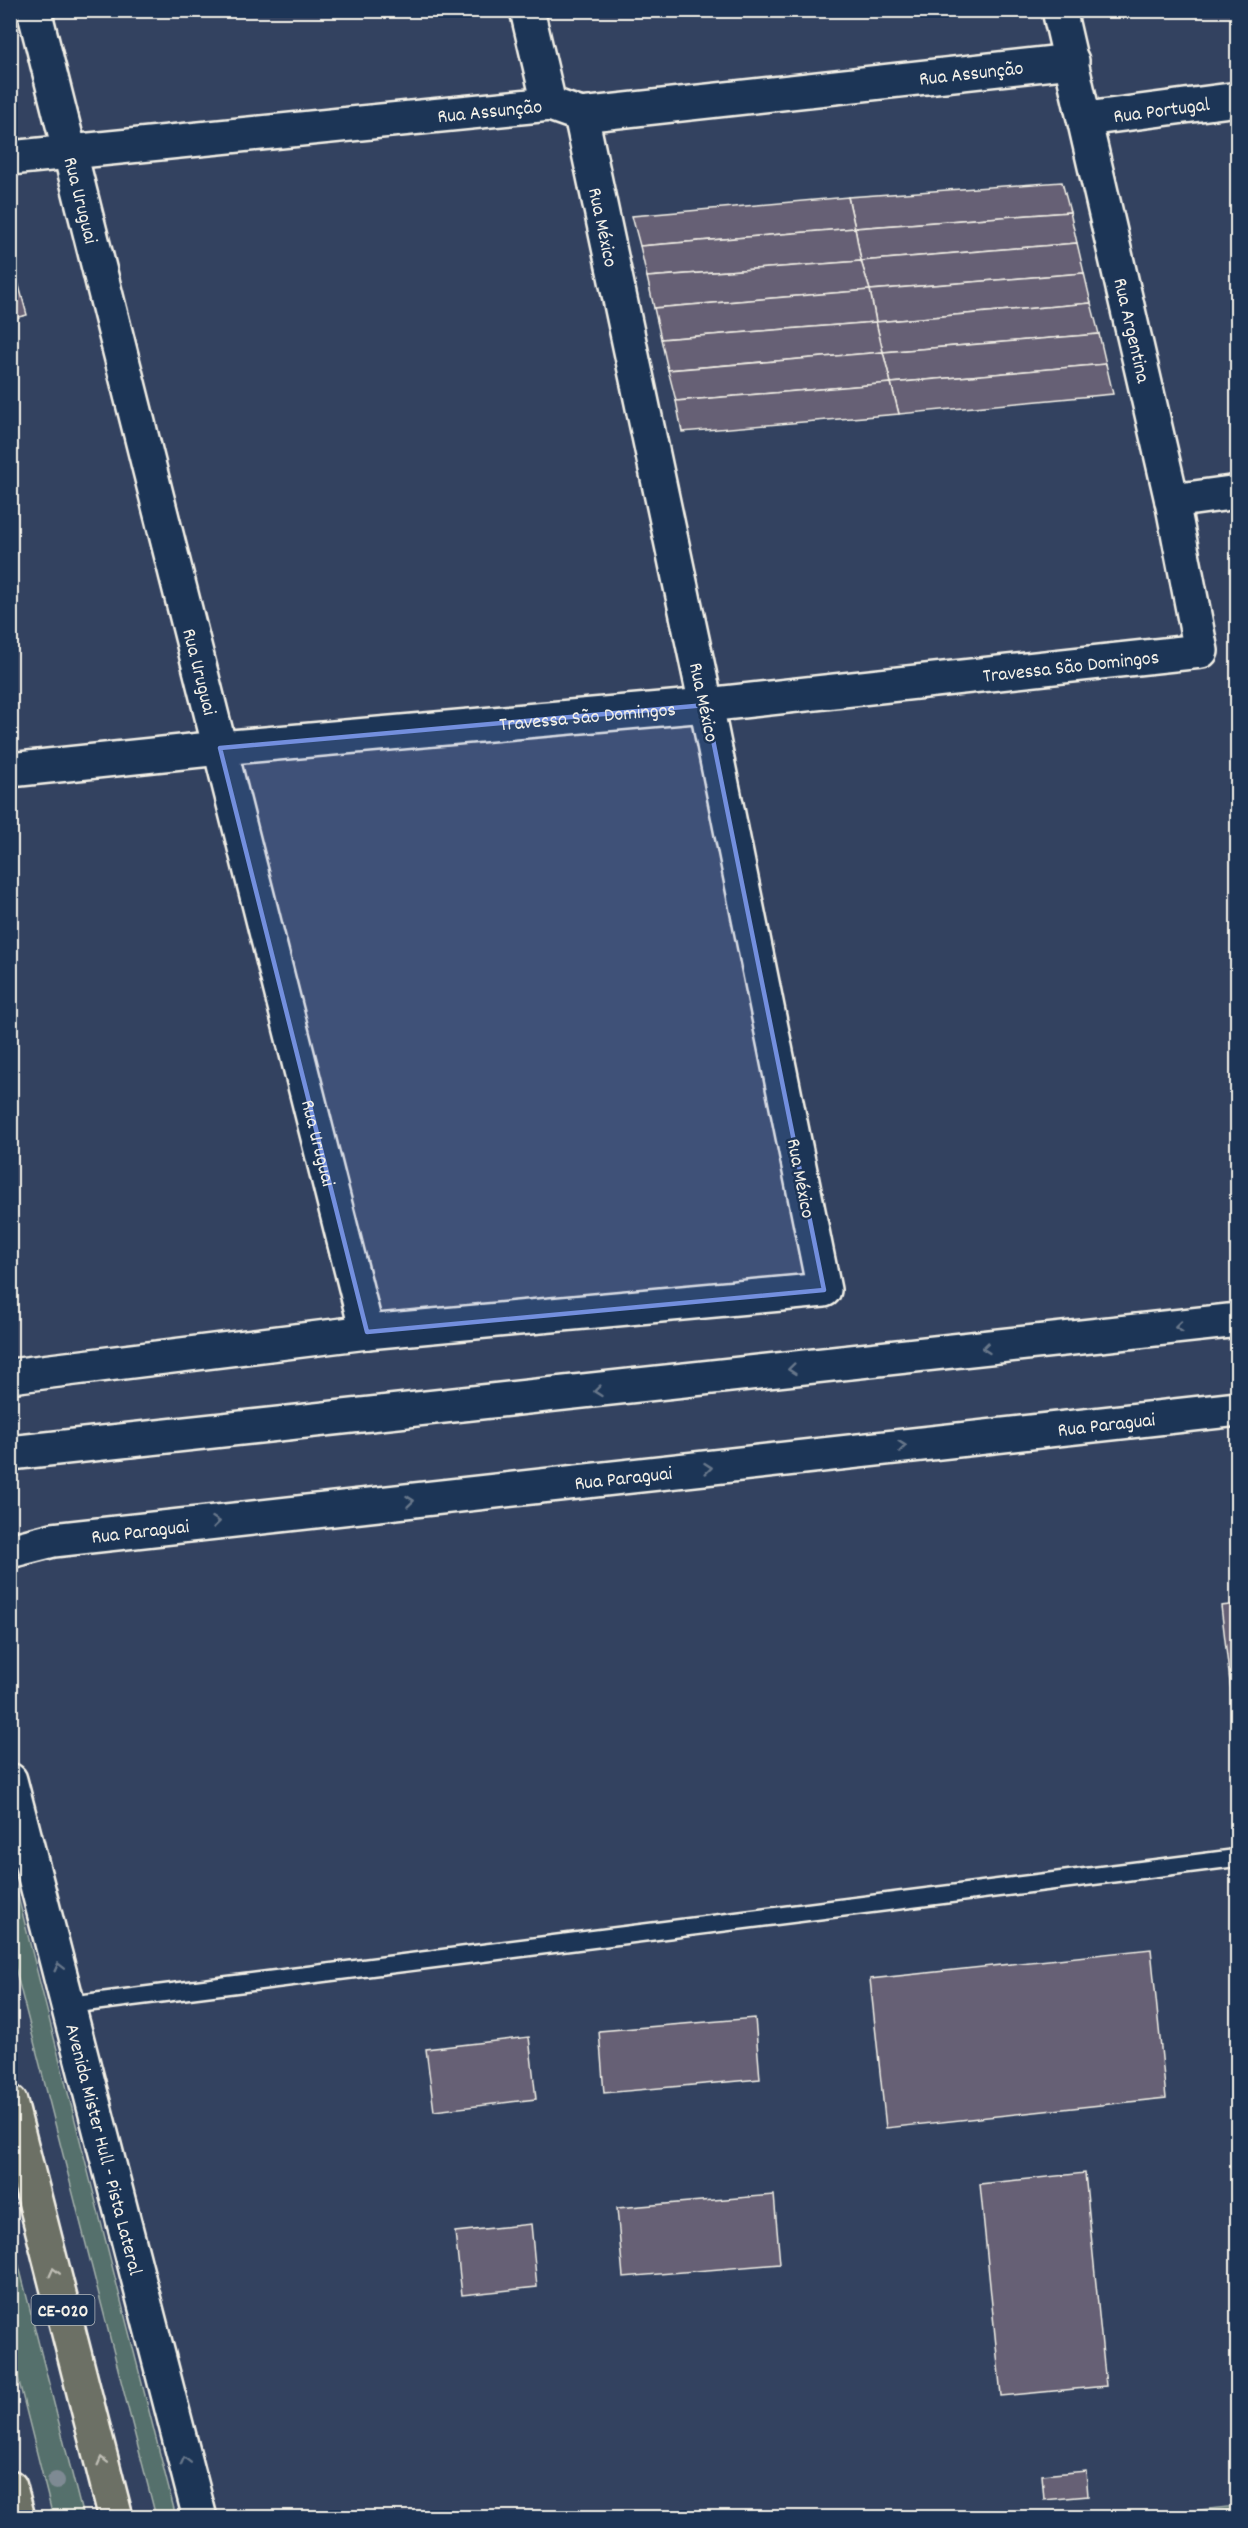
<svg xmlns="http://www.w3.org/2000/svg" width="1248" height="2528" font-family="Dekko,sans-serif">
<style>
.green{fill:#546f6c;stroke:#a4b0aa;stroke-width:1.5}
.forest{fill:url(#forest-crowns);stroke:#a4b0aa;stroke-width:1.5}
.building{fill:#666174;stroke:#f4f1e8;stroke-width:1.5}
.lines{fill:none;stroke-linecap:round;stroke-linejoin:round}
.lane-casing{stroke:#f4f1e8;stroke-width:21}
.street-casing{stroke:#f4f1e8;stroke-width:38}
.secondary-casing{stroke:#f4f1e8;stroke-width:38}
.highway-casing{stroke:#f4f1e8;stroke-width:38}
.lane{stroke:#1d3557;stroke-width:16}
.street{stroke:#1d3557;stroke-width:33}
.secondary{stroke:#1d3557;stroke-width:33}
.highway{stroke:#6c7065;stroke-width:33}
.tree{fill:#7e8a93}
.oneway{stroke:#68778a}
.oneway2{stroke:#bebdb4}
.marked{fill:#738fde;fill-opacity:0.2;stroke:#738fde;stroke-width:4.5;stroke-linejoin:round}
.labels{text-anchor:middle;stroke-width:5;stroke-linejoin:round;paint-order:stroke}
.shield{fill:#1d3557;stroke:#b4b9bc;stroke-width:1.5}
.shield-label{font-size:18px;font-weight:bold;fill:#f4f1e8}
.street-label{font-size:20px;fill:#f4f1e8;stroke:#1d3557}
</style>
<defs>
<pattern id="forest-crowns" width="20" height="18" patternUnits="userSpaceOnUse" patternTransform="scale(1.5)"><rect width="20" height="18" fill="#546f6c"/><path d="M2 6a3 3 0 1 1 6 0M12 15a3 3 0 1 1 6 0" fill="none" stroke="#6d8481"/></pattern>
</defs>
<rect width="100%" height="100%" fill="#334260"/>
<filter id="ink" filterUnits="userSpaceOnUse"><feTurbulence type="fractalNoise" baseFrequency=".0167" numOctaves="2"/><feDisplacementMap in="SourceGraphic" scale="12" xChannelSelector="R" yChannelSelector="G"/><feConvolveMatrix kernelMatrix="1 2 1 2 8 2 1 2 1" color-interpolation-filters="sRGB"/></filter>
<g filter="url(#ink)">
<g class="green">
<path d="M 11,1869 L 176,2517 L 156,2517 L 11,1952 Z"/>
<path d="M 10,2231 L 83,2517 L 53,2517 L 11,2350 Z"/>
</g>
<path class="forest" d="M 1237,2506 L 1237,2517 L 1132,2517 Z"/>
<g class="building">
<path d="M 1062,182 L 1070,212 L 855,228 L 848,197 Z"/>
<path d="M 848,197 L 855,228 L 640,246 L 632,216 Z"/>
<path d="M 1070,212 L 1077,243 L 861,261 L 855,228 Z"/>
<path d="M 855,228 L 861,261 L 647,277 L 640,246 Z"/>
<path d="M 1077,243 L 1084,273 L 870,290 L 861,261 Z"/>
<path d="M 10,253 L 27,315 L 10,319 Z"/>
<path d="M 861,261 L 870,290 L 654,308 L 647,277 Z"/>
<path d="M 1084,273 L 1091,303 L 876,322 L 870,290 Z"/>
<path d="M 870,290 L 876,322 L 661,339 L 654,308 Z"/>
<path d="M 1091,303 L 1099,334 L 883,352 L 876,322 Z"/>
<path d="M 876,322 L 883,352 L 668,370 L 661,339 Z"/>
<path d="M 1099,334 L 1106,364 L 891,383 L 883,352 Z"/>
<path d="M 883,352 L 891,383 L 676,401 L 668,370 Z"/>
<path d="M 1106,364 L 1113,394 L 899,414 L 891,383 Z"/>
<path d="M 891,383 L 899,414 L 682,432 L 676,401 Z"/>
<path d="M 1238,1604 L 1238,1733 L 1236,1733 L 1221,1606 Z"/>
<path d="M 1151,1949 L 1166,2098 L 886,2128 L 870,1979 Z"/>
<path d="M 755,2018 L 760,2079 L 604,2093 L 599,2031 Z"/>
<path d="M 529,2037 L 536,2099 L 434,2111 L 426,2049 Z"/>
<path d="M 1085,2173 L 1106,2386 L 1001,2396 L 980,2184 Z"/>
<path d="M 774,2195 L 780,2264 L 623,2277 L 617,2208 Z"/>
<path d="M 531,2224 L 537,2287 L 462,2295 L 455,2232 Z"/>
<path d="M 1086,2471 L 1088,2496 L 1044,2500 L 1042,2475 Z"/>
</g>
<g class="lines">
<defs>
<path id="lane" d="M 69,2005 L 1236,1858"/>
<g id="street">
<path id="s1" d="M 34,10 L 367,1332"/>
<path d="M 527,10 L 549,104"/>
<path id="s2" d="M 1086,119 L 1238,99"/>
<path id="s3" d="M 10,158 L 550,104 L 581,115 L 1072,61"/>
<path d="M 1172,501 L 1238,492"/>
<path id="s4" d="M 10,770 L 220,748 L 706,705 L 1201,651 L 1172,501 L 1059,10"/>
<path d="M 10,1376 L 367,1332 L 824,1290 L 706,705 L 581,115"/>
<path d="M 10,1453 L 1238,1320"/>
<path id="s5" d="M 10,1551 L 53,1540 L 1238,1409"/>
</g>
<g id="secondary">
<path id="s6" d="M 10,1780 L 200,2518"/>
</g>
<g id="highway">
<path d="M 10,2102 L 116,2518"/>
<path d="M 10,2487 L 18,2518"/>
</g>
</defs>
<use href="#lane" class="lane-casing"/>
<use href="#street" class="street-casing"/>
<use href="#secondary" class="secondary-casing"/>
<use href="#highway" class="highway-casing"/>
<use href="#lane" class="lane"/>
<use href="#street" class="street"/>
<use href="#secondary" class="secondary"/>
<use href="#highway" class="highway"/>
</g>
<circle class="tree" cx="56" cy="2481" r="9"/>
<defs><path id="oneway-chevron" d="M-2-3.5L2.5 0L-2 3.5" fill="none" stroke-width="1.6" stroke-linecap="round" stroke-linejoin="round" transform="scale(1.5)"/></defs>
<g class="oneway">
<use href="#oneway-chevron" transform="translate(1179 1327) rotate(174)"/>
<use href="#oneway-chevron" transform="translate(986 1348) rotate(174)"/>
<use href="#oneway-chevron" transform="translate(792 1369) rotate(174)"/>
<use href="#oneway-chevron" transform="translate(598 1391) rotate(174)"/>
<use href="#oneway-chevron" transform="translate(902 1446) rotate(-6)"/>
<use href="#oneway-chevron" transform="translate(708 1468) rotate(-6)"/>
<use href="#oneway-chevron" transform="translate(410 1501) rotate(-6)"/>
<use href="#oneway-chevron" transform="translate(216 1522) rotate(-6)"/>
<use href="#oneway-chevron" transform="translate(59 1967) rotate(-104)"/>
<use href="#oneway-chevron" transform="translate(185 2461) rotate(-104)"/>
</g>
<g class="oneway2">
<use href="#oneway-chevron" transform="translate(54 2272) rotate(-104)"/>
<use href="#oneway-chevron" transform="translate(102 2461) rotate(-104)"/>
</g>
</g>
<path class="marked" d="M 706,705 L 824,1290 L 367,1332 L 220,748 Z"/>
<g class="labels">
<rect class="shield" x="31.5" y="2295" width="63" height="30" rx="4.5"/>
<g class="shield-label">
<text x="63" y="2316">CE-020</text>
</g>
<g class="street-label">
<text dy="7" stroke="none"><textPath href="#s3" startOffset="968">Rua Assunção</textPath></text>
<text dy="7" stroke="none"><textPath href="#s2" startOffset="76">Rua Portugal</textPath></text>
<text dy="7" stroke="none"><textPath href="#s3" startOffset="482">Rua Assunção</textPath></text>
<text dy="7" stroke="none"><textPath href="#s1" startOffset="196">Rua Uruguai</textPath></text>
<text transform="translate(604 227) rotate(78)" y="7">Rua México</text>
<text transform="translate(1133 330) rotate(77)" y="7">Rua Argentina</text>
<text dy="7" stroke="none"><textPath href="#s4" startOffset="1066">Travessa São Domingos</textPath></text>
<text dy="7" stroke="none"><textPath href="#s1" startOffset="682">Rua Uruguai</textPath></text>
<text transform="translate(705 702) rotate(78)" y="7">Rua México</text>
<text dy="7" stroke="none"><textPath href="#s4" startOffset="580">Travessa São Domingos</textPath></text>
<text dy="7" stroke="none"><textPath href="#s1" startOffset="1168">Rua Uruguai</textPath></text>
<text transform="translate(802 1178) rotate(79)" y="7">Rua México</text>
<text dy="7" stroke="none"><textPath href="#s5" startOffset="1104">Rua Paraguai</textPath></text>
<text dy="7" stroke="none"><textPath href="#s5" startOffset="618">Rua Paraguai</textPath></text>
<text dy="7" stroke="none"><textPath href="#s5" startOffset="132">Rua Paraguai</textPath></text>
<text dy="7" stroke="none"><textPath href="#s6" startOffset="381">Avenida Mister Hull - Pista Lateral</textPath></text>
</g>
</g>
<rect width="1248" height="2528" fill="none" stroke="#1d3557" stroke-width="36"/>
<rect x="18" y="18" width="1212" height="2492" fill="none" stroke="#f4f1e8" stroke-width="2" filter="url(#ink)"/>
</svg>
